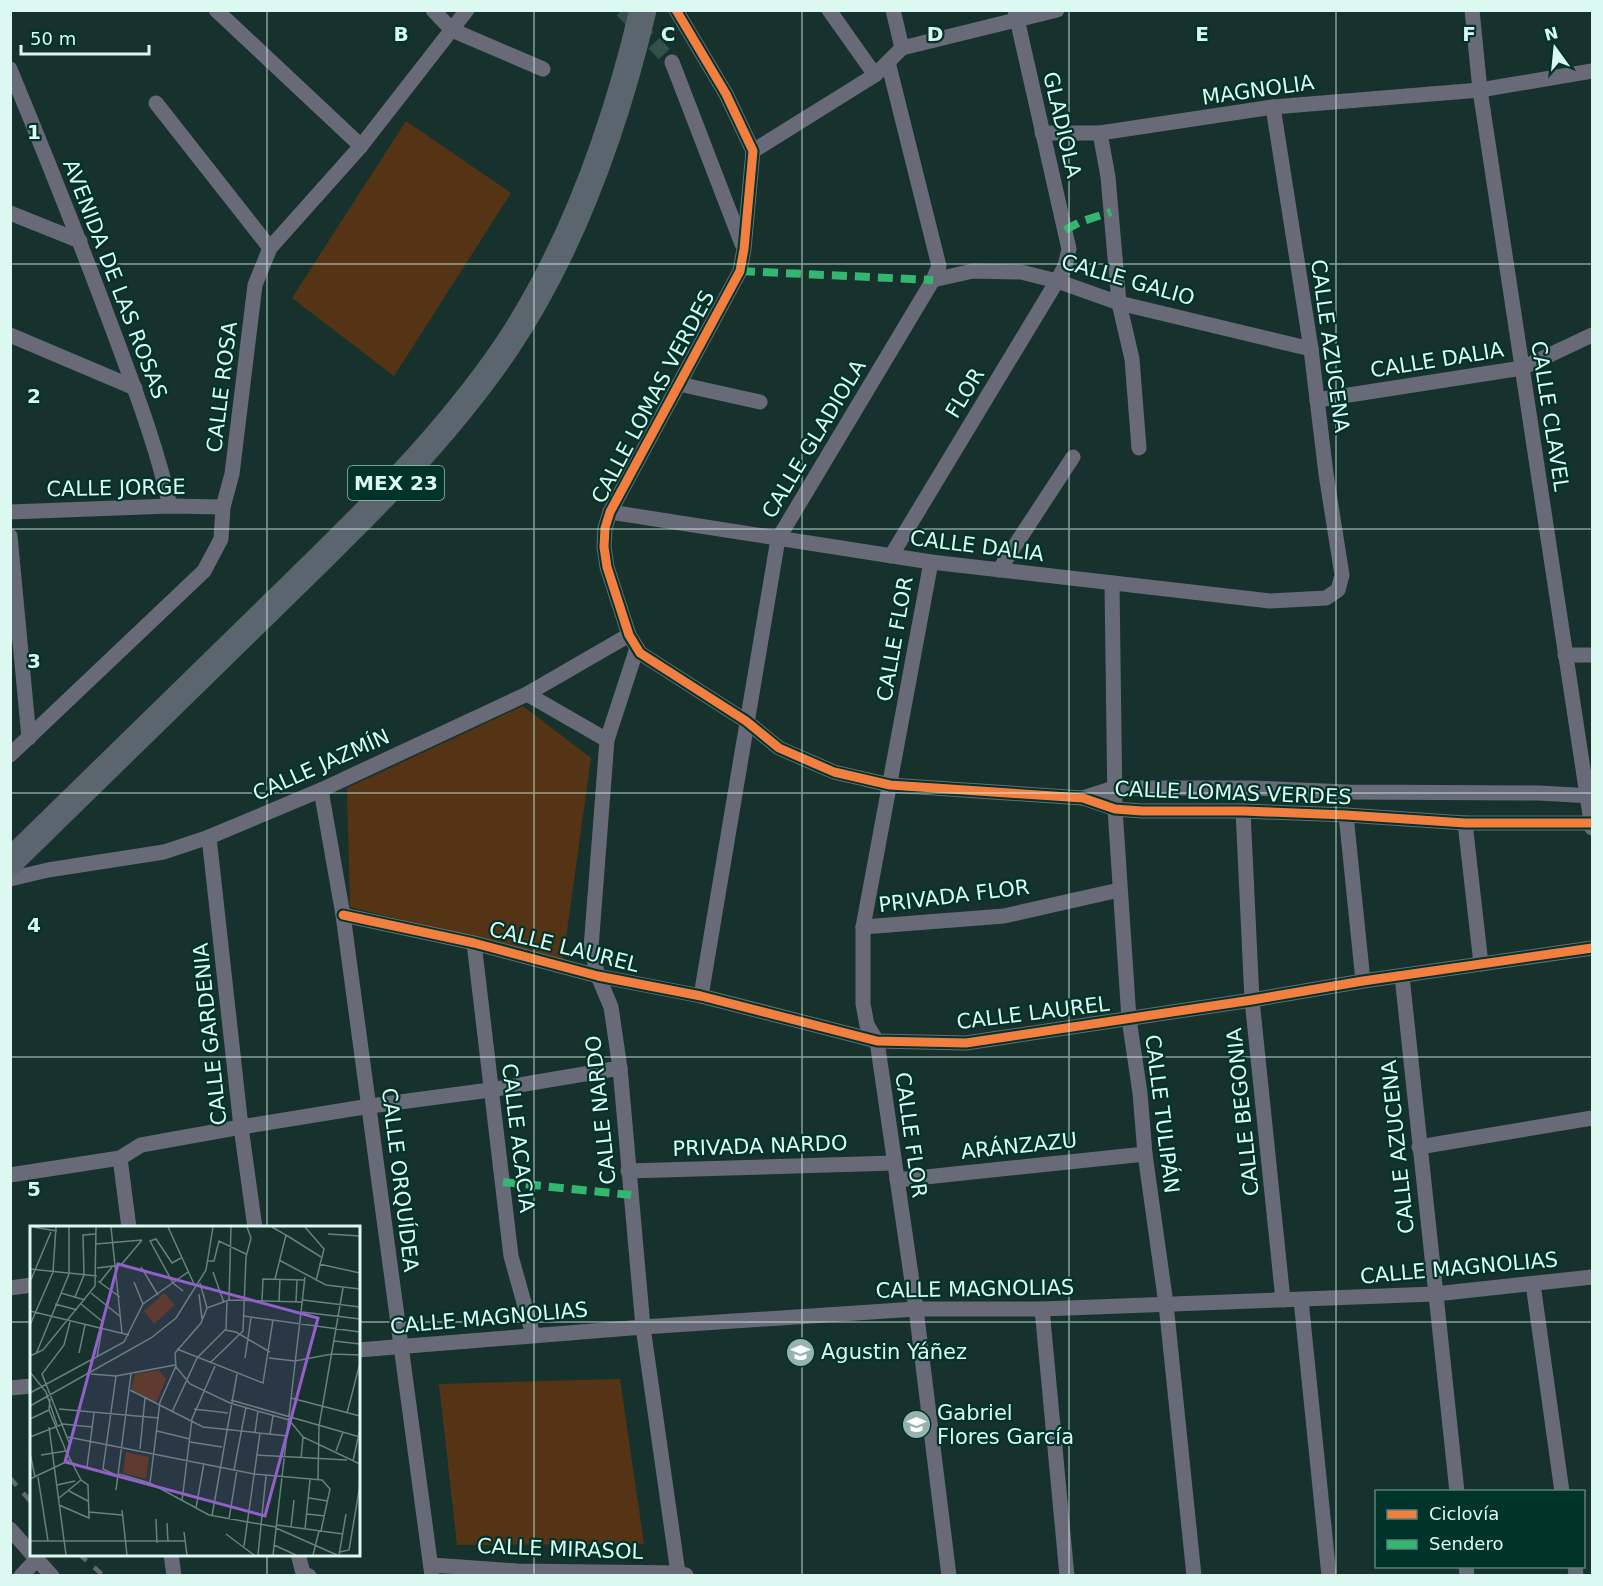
<svg xmlns="http://www.w3.org/2000/svg" width="1603" height="1586" font-family="'DejaVu Sans',sans-serif">
<style>
.green{fill:#553415}
.lines{fill:none;stroke-linecap:round;stroke-linejoin:round}
.street-tunnel{stroke:#34504a;stroke-width:15;stroke-dasharray:15 8;stroke-linecap:butt}
.street{stroke:#696a77;stroke-width:15}
.highway{stroke:#5b656d;stroke-width:27}
.rail{stroke:#60696e;stroke-width:4.5;stroke-dasharray:10 10;stroke-linecap:butt}
.quiet{stroke:#33b770;stroke-width:8;stroke-dasharray:15 8;stroke-linecap:butt}
.cycleway-casing{stroke:#00332a;stroke-width:13}
.cycleway{stroke:#f27e40;stroke-width:9}
.grid{fill:none;stroke:#dbf9f0;stroke-width:1.5;stroke-opacity:0.55}
.labels{text-anchor:middle;stroke-width:4.5;stroke-linejoin:round;paint-order:stroke}
.shield{fill:#00332a;stroke:#99beb5;stroke-width:1.5}
.shield-label{font-size:20px;font-weight:bold;fill:#dbf9f0}
.street-label{font-size:21px;fill:#dbf9f0;stroke:#00332a}
.poi-label{font-size:21px;fill:#dbf9f0;stroke:#00332a;text-anchor:start}
.inset-road{fill:none;stroke:#65827b;stroke-width:1.5}
.view{fill:#935fcb;fill-opacity:0.15;stroke:#935fcb;stroke-width:3}
.inset-edge{fill:none;stroke:#dbf9f0;stroke-width:3}
.grid-label{font-size:20px;text-anchor:middle;font-weight:bold;fill:#dbf9f0;stroke:#00332a;stroke-width:4.5;stroke-linejoin:round;paint-order:stroke}
</style>
<rect width="100%" height="100%" fill="#17322d"/>
<g class="green">
<path d="M 406,121 L 511,193 L 394,376 L 292,298 Z"/>
<path d="M 523,706 L 591,758 L 563,960 L 350,907 L 347,788 Z"/>
<path d="M 620,1379 L 644,1544 L 457,1545 L 439,1384 Z"/>
</g>
<g class="lines">
<path class="street-tunnel" d="M 622,10 L 672,62"/>
<g class="street">
<path d="M 216,10 L 361,146"/>
<path d="M 433,10 L 452,30 L 543,69"/>
<path d="M 676,10 L 726,94 L 753,151 L 744,249 L 740,271 L 610,512 L 605,528 L 604,547 L 607,567 L 629,635 L 640,653 L 746,721 L 779,748 L 834,772 L 890,785 L 1083,798 L 1115,809 L 1142,811 L 1243,811 L 1346,815 L 1465,823 L 1592,823"/>
<path d="M 829,10 L 875,75"/>
<path d="M 893,10 L 902,48"/>
<path d="M 1472,10 L 1480,90 L 1592,828"/>
<path d="M 672,62 L 742,244"/>
<path d="M 10,69 C 46,156 81,244 114,333 C 135,390 157,447 170,506"/>
<path d="M 156,103 L 270,248"/>
<path d="M 1042,133 L 1100,133 L 1273,107 L 1480,90 L 1592,71"/>
<path d="M 1100,133 L 1108,177 L 1119,303 L 1132,359 L 1139,448"/>
<path d="M 753,151 L 875,75 L 902,48 L 1057,10"/>
<path d="M 10,213 L 80,241"/>
<path d="M 933,280 L 973,271 L 1021,272 L 1057,281 L 1119,303 L 1311,349"/>
<path d="M 10,335 L 135,388"/>
<path d="M 679,384 L 760,402"/>
<path d="M 1317,400 L 1522,368 L 1592,335"/>
<path d="M 10,512 L 170,506 L 223,507"/>
<path d="M 610,512 L 931,562 L 1270,601 L 1326,598 L 1338,590 L 1342,575 L 1326,474 L 1311,349 L 1273,107"/>
<path d="M 10,536 L 29,738"/>
<path d="M 891,556 L 1057,281 L 1065,266 L 1069,249 L 1015,10"/>
<path d="M 931,562 L 863,927 L 863,1004 L 867,1025 L 877,1041 L 916,1309 L 949,1576"/>
<path d="M 999,570 L 1073,457"/>
<path d="M 1112,583 L 1115,809 L 1129,1019 L 1140,1093 L 1145,1154 L 1166,1304 L 1194,1576"/>
<path d="M 637,648 L 607,740 L 591,948 L 598,976 L 611,1007 L 620,1068 L 643,1327 L 678,1573"/>
<path d="M 1565,655 L 1592,655"/>
<path d="M 527,694 L 607,740"/>
<path d="M 10,755 L 204,571 L 221,539 L 223,507 L 232,474 L 255,285 L 270,248 L 361,146 L 467,10"/>
<path d="M 321,790 L 343,915 L 432,1576"/>
<path d="M 1083,798 L 1114,788 L 1251,788 L 1348,792 L 1539,793 L 1592,796"/>
<path d="M 1243,811 L 1252,1000 L 1283,1300"/>
<path d="M 1346,815 L 1363,981"/>
<path d="M 1465,823 L 1481,964"/>
<path d="M 209,837 L 241,1127 L 255,1228"/>
<path d="M 10,879 L 48,870 L 164,852 L 209,837 L 321,790 L 527,694 L 629,635"/>
<path d="M 343,915 L 474,943 L 598,976 L 701,996 L 877,1041 L 966,1043 L 1252,1000 L 1363,981 L 1592,948"/>
<path d="M 863,927 L 1004,916 L 1119,890"/>
<path d="M 474,943 L 511,1256 L 533,1335"/>
<path d="M 1402,976 L 1457,1492"/>
<path d="M 701,996 L 778,539 L 933,280 L 939,266 L 888,62"/>
<path d="M 1419,1147 L 1592,1118"/>
<path d="M 120,1158 L 129,1228"/>
<path d="M 628,1171 L 894,1163"/>
<path d="M 10,1175 L 120,1158 L 141,1145 L 241,1127 L 370,1106 L 490,1090 L 620,1068"/>
<path d="M 897,1180 L 1145,1154"/>
<path d="M 1533,1284 L 1562,1492"/>
<path d="M 10,1288 L 32,1285"/>
<path d="M 1301,1300 L 1329,1576"/>
<path d="M 1042,1309 L 1067,1576"/>
<path d="M 358,1350 L 643,1327 L 916,1309 L 1042,1309 L 1435,1294 L 1592,1277"/>
<path d="M 10,1388 L 32,1386"/>
<path d="M 10,1529 L 32,1554"/>
<path d="M 32,1554 L 52,1576"/>
<path d="M 171,1554 L 174,1576"/>
<path d="M 298,1554 L 303,1573 L 309,1576"/>
<path d="M 432,1565 L 517,1571 L 678,1573 L 686,1575"/>
<path d="M 1466,1566 L 1467,1576"/>
<path d="M 1575,1566 L 1576,1576"/>
<path d="M 21,1576 L 36,1560"/>
</g>
<path class="highway" d="M 10,862 C 99,775 187,689 275,603 C 357,523 442,442 507,346 C 574,245 615,128 643,10"/>
<g class="rail">
<path d="M 10,1478 L 32,1503"/>
<path d="M 79,1554 L 104,1576"/>
</g>
<g class="quiet">
<path d="M 1065,230 L 1080,222 L 1111,212"/>
<path d="M 740,271 L 933,280"/>
<path d="M 503,1182 L 631,1195"/>
</g>
<defs>
<g id="cycleway">
<path d="M 676,10 L 726,94 L 753,151 L 744,249 L 740,271 L 610,512 L 605,528 L 604,547 L 607,567 L 629,635 L 640,653 L 746,721 L 779,748 L 834,772 L 890,785 L 1083,798 L 1115,809 L 1142,811 L 1243,811 L 1346,815 L 1465,823 L 1592,823"/>
<path d="M 343,915 L 474,943 L 598,976 L 701,996 L 877,1041 L 966,1043 L 1252,1000 L 1363,981 L 1592,948"/>
</g>
</defs>
<use href="#cycleway" class="cycleway-casing"/>
<use href="#cycleway" class="cycleway"/>
</g>
<path class="grid" d="M 267,10 L 267,1228M 534,10 L 534,1576M 802,10 L 802,1576M 1069,10 L 1069,1576M 1336,10 L 1336,1576M 10,264 L 1592,264M 10,529 L 1592,529M 10,793 L 1592,793M 10,1057 L 1592,1057M 10,1322 L 32,1322M 358,1322 L 1592,1322M 267,1554 L 267,1576"/>
<defs>
<symbol id="school-disc" viewBox="-11 -11 22 22"><circle r="9.5" fill="#96b3ac" stroke="#00332a"/><path d="M0-5L7-2L0 1L-7-2ZM-4 1L0 2.5L4 1V4Q0 6-4 4Z" fill="#fff"/></symbol>
</defs>
<g fill-rule="evenodd">
<use href="#school-disc" x="784" y="1336" width="33" height="33"/>
<use href="#school-disc" x="900" y="1408" width="33" height="33"/>
</g>
<g class="labels">
<rect class="shield" x="348" y="466" width="96" height="34" rx="4.5"/>
<g class="shield-label">
<text x="396" y="490">MEX 23</text>
</g>
<g class="street-label">
<text transform="translate(1258 90) rotate(-8)" y="7">MAGNOLIA</text>
<text transform="translate(1062 125) rotate(77)" y="7">GLADIOLA</text>
<text transform="translate(115 279) rotate(69)" y="7">AVENIDA DE LAS ROSAS</text>
<text transform="translate(1128 280) rotate(16)" y="7">CALLE GALIO</text>
<text transform="translate(1330 346) rotate(82)" y="7">CALLE AZUCENA</text>
<text transform="translate(1437 360) rotate(-9)" y="7">CALLE DALIA</text>
<text transform="translate(222 387) rotate(-83)" y="7">CALLE ROSA</text>
<text transform="translate(965 393) rotate(-59)" y="7">FLOR</text>
<text transform="translate(653 397) rotate(-62)" y="7">CALLE LOMAS VERDES</text>
<text transform="translate(1550 416) rotate(81)" y="7">CALLE CLAVEL</text>
<text transform="translate(814 439) rotate(-59)" y="7">CALLE GLADIOLA</text>
<text transform="translate(116 488) rotate(-1)" y="7">CALLE JORGE</text>
<text transform="translate(977 546) rotate(7)" y="7">CALLE DALIA</text>
<text transform="translate(895 639) rotate(-80)" y="7">CALLE FLOR</text>
<text transform="translate(321 765) rotate(-24)" y="7">CALLE JAZMÍN</text>
<text transform="translate(1233 793) rotate(2)" y="7">CALLE LOMAS VERDES</text>
<text transform="translate(954 896) rotate(-7)" y="7">PRIVADA FLOR</text>
<text transform="translate(564 947) rotate(14)" y="7">CALLE LAUREL</text>
<text transform="translate(1033 1013) rotate(-7)" y="7">CALLE LAUREL</text>
<text transform="translate(210 1034) rotate(-96)" y="7">CALLE GARDENIA</text>
<text transform="translate(601 1110) rotate(-96)" y="7">CALLE NARDO</text>
<text transform="translate(1243 1112) rotate(-96)" y="7">CALLE BEGONIA</text>
<text transform="translate(1162 1114) rotate(83)" y="7">CALLE TULIPÁN</text>
<text transform="translate(911 1135) rotate(82)" y="7">CALLE FLOR</text>
<text transform="translate(518 1138) rotate(83)" y="7">CALLE ACACIA</text>
<text transform="translate(760 1146) rotate(-2)" y="7">PRIVADA NARDO</text>
<text transform="translate(1019 1146) rotate(-6)" y="7">ARÁNZAZU</text>
<text transform="translate(1398 1147) rotate(-96)" y="7">CALLE AZUCENA</text>
<text transform="translate(400 1180) rotate(83)" y="7">CALLE ORQUÍDEA</text>
<text transform="translate(1459 1268) rotate(-5)" y="7">CALLE MAGNOLIAS</text>
<text transform="translate(975 1289) rotate(-1)" y="7">CALLE MAGNOLIAS</text>
<text transform="translate(489 1318) rotate(-5)" y="7">CALLE MAGNOLIAS</text>
<text transform="translate(560 1549) rotate(2)" y="7">CALLE MIRASOL</text>
</g>
<g class="poi-label">
<text x="821" y="1359">Agustin Yáñez</text>
<text x="937" y="1420">Gabriel<tspan x="937" dy="24">Flores García</tspan></text>
</g>
</g>
<g transform="translate(30 1226)">
<rect width="330" height="330" fill="#17322d"/>
<path d="M 134,67 L 145,79 L 124,98 L 114,85 ZM 129,144 L 136,153 L 126,177 L 101,163 L 105,148 ZM 96,226 L 119,231 L 116,253 L 93,247 Z" fill="#553415"/>
<path class="inset-road" d="M 3,1 L 27,5M 81,1 L 92,107M 138,1 L 164,58M 242,1 L 256,9 L 245,53M 275,1 L 294,23 L 286,55M 298,8 L 330,10M 256,9 L 291,31M 66,18 L 112,14M 151,32 L 142,37 L 126,13 L 120,15 L 143,57 L 153,65M 249,34 L 296,59 L 330,63M 178,35 L 184,35 L 189,15 L 216,28M 289,38 L 330,47M 111,41 L 128,69M 67,42 L 91,39 L 112,14M 0,43 L 67,50M 183,46 L 194,77M 68,55 L 90,71M 0,56 L 21,6M 70,56 L 82,41M 104,56 L 113,78M 170,57 L 177,82 L 171,97 L 145,127 L 146,141 L 160,158 L 200,177 L 259,194 L 273,211 L 330,238M 31,67 L 55,74M 61,67 L 91,91M 169,68 L 172,93M 45,71 L 54,49 L 53,9 L 66,8M 199,74 L 201,1M 273,74 L 330,81M 232,75 L 233,53 L 274,54M 249,76 L 250,53M 266,76 L 267,54M 25,78 L 47,84M 51,78 L 73,96 L 67,131M 177,82 L 199,74 L 272,76M 0,85 L 99,109M 272,86 L 330,93M 213,90 L 330,106M 0,99 L 23,46 L 26,1M 195,104 L 206,106 L 240,126M 304,115 L 330,118M 147,123 L 233,157 L 243,94M 49,127 L 55,99M 6,128 L 39,48 L 39,1M 0,130 L 13,124 L 65,60 L 66,1M 215,132 L 221,92M 239,132 L 265,135 L 302,128 L 330,129M 180,137 L 213,105 L 216,31 L 221,12 L 217,1M 0,146 L 16,166 L 27,199M 61,148 L 86,150 L 145,139M 86,150 L 73,243 L 88,250M 100,164 L 173,201 L 258,210M 0,167 L 94,116 L 113,78 L 158,46M 261,172 L 330,190M 20,173 L 19,184 L 36,225 L 51,254 L 58,259 L 59,292 L 29,279M 201,174 L 330,211M 0,180 L 121,112 L 146,92 L 176,44 L 183,1M 29,183 L 129,192M 164,183 L 198,187M 142,186 L 167,132 L 196,103 L 197,76M 317,187 L 330,137M 0,193 L 19,184M 19,201 L 36,329M 127,205 L 160,213M 225,206 L 228,185M 240,208 L 243,190M 0,211 L 33,198 L 62,201M 38,211 L 224,248 L 292,254 L 300,263 L 291,305M 160,216 L 192,221M 40,219 L 12,148 L 34,119 L 40,96M 110,223 L 115,172M 306,225 L 313,206M 0,227 L 5,251M 11,229 L 36,225M 226,229 L 317,234M 271,233 L 273,211M 323,235 L 330,203M 57,241 L 64,187M 204,244 L 216,181M 89,248 L 120,257 L 179,289 L 246,301M 8,251 L 18,315M 0,253 L 40,234M 288,254 L 289,200 L 313,62M 120,257 L 130,176 L 146,140M 27,259 L 45,255M 86,264 L 101,148M 39,265 L 58,275M 29,272 L 51,254M 279,272 L 298,275M 152,275 L 162,193 L 185,140M 166,282 L 174,237M 92,284 L 97,329M 59,286 L 92,289M 277,288 L 295,290M 182,290 L 207,148M 126,293 L 127,317M 199,293 L 207,244M 137,297 L 138,316M 247,299 L 313,308M 261,301 L 264,274M 246,302 L 307,329M 275,303 L 280,254M 154,306 L 157,329M 196,308 L 224,329M 0,315 L 155,315M 244,319 L 266,329M 214,320 L 230,207M 310,326 L 319,324 L 330,259M 228,329 L 236,250M 243,329 L 275,51M 283,329 L 289,305M 309,329 L 316,288"/>
<path class="view" d="M 88,38 L 288,92 L 235,290 L 35,236 Z"/>
<rect width="330" height="330" class="inset-edge"/>
</g>
<g class="grid-label">
<text x="401" y="41">B</text>
<text x="668" y="41">C</text>
<text x="935" y="41">D</text>
<text x="1202" y="41">E</text>
<text x="1469" y="41">F</text>
<text x="34" y="139">1</text>
<text x="34" y="403">2</text>
<text x="34" y="668">3</text>
<text x="34" y="932">4</text>
<text x="34" y="1196">5</text>
</g>
<rect width="1603" height="1586" fill="none" stroke="#dbf9f0" stroke-width="24"/>
<rect x="1375" y="1490" width="210" height="78" fill="#00332a" stroke="#588279" stroke-width="1.5"/>
<rect x="1387" y="1510" width="30" height="9" fill="#f27e40" stroke="#588279" stroke-width="1.5"/>
<text x="1429" y="1520" font-size="18" fill="#dbf9f0">Ciclovía</text>
<rect x="1387" y="1540" width="30" height="9" fill="#33b770" stroke="#588279" stroke-width="1.5"/>
<text x="1429" y="1550" font-size="18" fill="#dbf9f0">Sendero</text>
<g transform="translate(1555 48) rotate(345)" stroke="#00332a" stroke-width="4.5" paint-order="stroke">
<path d="M0-4.5L10 22L0 15L-10 22Z" fill="#dbf9f0"/>
<text y="-9" font-size="16" font-weight="bold" text-anchor="middle" fill="#dbf9f0">N</text>
</g>
<path d="M21 45v9h128v-9" fill="none" stroke="#dbf9f0" stroke-width="3"/>
<text x="30" y="45" font-size="18" fill="#dbf9f0" stroke="#00332a" stroke-width="4.5" paint-order="stroke">50 m</text>
</svg>
